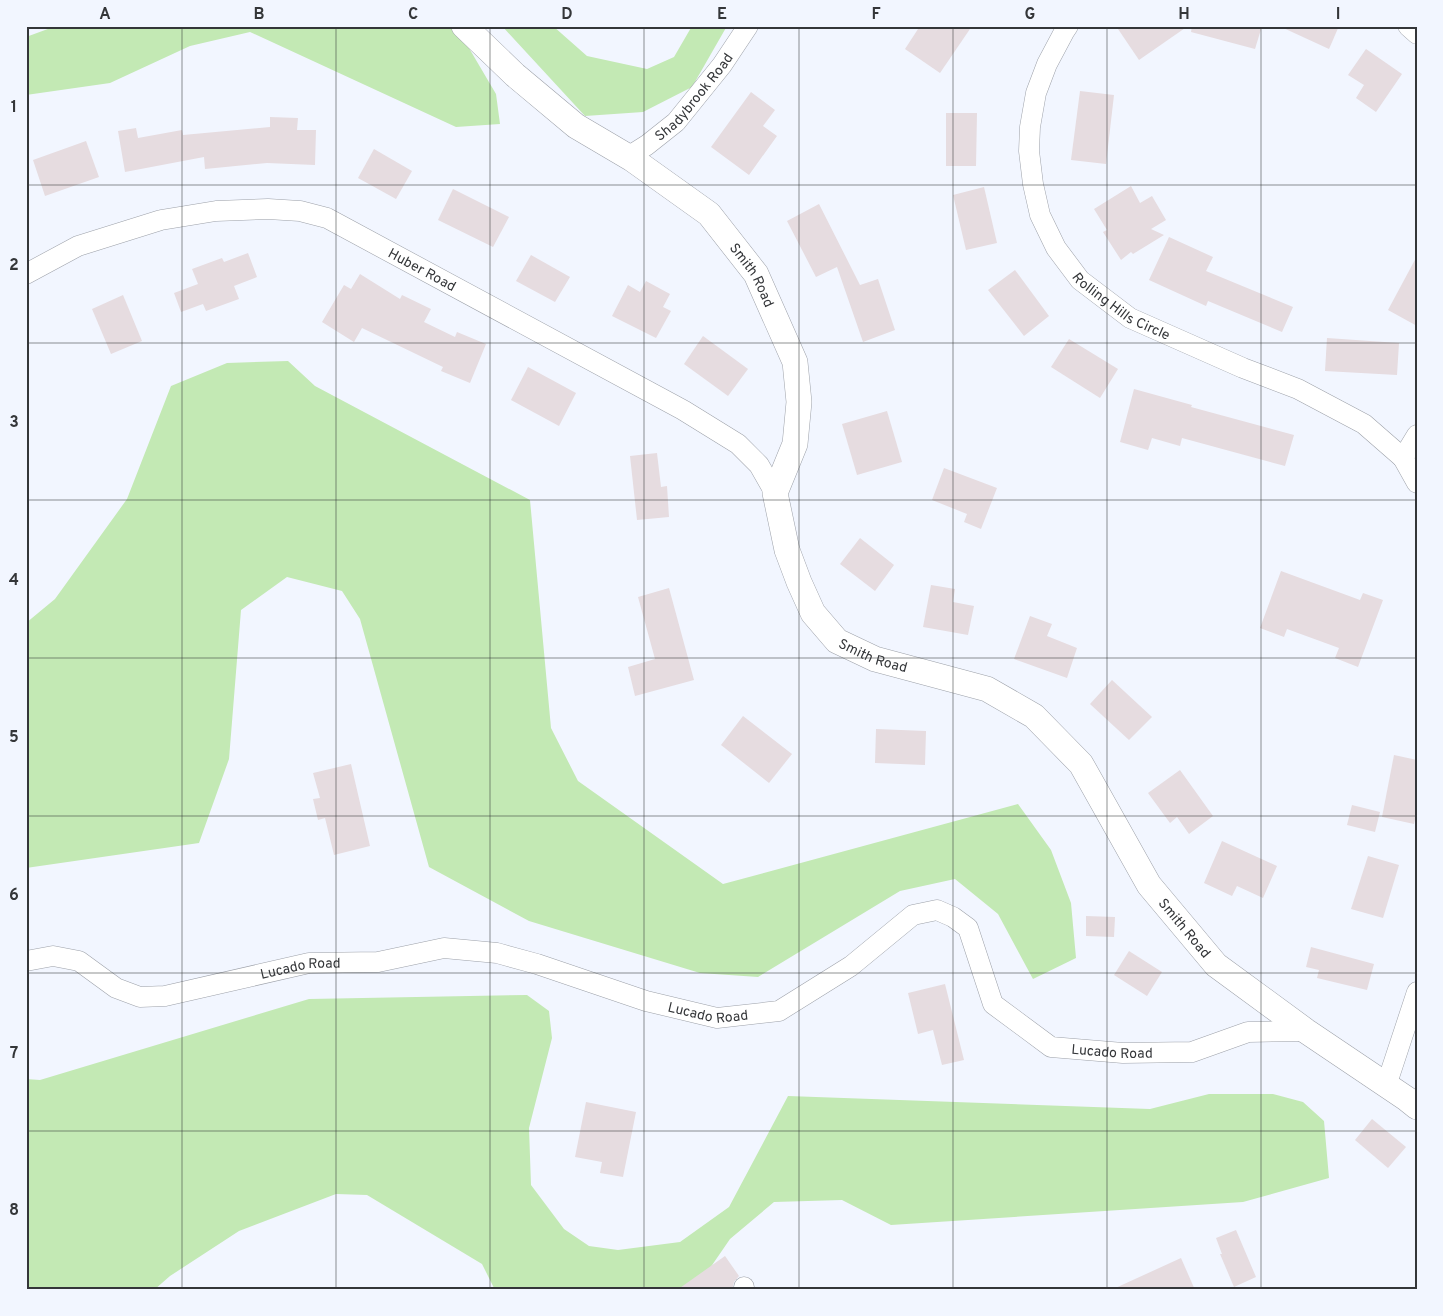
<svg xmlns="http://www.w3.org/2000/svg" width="1443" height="1316" font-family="Overpass,sans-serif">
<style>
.green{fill:#c3e9b4}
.building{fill:#e6dce0}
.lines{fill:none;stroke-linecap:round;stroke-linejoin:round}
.minor-casing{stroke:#9da1a9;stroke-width:21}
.tertiary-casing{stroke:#9da1a9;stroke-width:26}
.minor{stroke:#fff;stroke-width:20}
.tertiary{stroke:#fff;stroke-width:25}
.grid{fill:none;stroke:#343639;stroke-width:1;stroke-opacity:0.55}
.labels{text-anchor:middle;stroke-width:4.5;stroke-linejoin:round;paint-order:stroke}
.street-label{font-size:14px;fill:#343639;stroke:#f2f6ff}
.neatline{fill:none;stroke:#343639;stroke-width:2}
.grid-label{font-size:16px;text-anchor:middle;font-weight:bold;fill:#343639}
</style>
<rect width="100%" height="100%" fill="#f2f6ff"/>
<g class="green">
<path d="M 56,26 L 456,26 L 496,94 L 500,124 L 456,127 L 250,32 L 190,46 L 110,83 L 26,95 L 26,37 Z"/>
<path d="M 502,26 L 553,26 L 587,56 L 647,69 L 674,57 L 692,26 L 727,26 L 692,87 L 643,112 L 585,116 Z"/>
<path d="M 288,361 L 315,386 L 530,500 L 551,728 L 578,781 L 723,884 L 1018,804 L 1051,850 L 1071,903 L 1076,958 L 1033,979 L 998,914 L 955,879 L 900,891 L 758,977 L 700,973 L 529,921 L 429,867 L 360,619 L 342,591 L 287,577 L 241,610 L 229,759 L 199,843 L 26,868 L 26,623 L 55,599 L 127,499 L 171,386 L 227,363 Z"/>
<path d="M 527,995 L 549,1011 L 552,1038 L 529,1128 L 531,1185 L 564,1229 L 589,1246 L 618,1250 L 680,1242 L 729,1207 L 788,1096 L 1150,1109 L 1209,1094 L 1273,1094 L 1303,1102 L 1324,1121 L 1329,1178 L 1243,1202 L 891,1225 L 842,1200 L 774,1202 L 730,1239 L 695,1290 L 495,1290 L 482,1264 L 367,1195 L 336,1194 L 239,1231 L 170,1276 L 154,1290 L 26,1290 L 26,1079 L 40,1080 L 309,999 Z"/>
</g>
<g class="building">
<path d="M 920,26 L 972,26 L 940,73 L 905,49 Z"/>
<path d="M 1116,26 L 1188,26 L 1139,60 Z"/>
<path d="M 1192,26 L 1262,26 L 1255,49 L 1191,32 Z"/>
<path d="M 1279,26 L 1339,26 L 1329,49 Z"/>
<path d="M 1366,49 L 1402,74 L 1376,112 L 1356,98 L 1364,85 L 1348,75 Z"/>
<path d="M 1080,91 L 1114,95 L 1106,164 L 1071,160 Z"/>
<path d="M 751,92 L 775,110 L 763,126 L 777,136 L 749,175 L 711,147 Z"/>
<path d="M 946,113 L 977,113 L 976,166 L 946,166 Z"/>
<path d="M 270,117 L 298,118 L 297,130 L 316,130 L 315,165 L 267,163 L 205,169 L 204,157 L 125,172 L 118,131 L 136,128 L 138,138 L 182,130 L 183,135 L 270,127 Z"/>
<path d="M 86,141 L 99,177 L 45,196 L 33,160 Z"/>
<path d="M 374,149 L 412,171 L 396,199 L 358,178 Z"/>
<path d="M 1131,186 L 1140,203 L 1152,196 L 1166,220 L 1151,229 L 1164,235 L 1133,254 L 1131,252 L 1121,260 L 1103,232 L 1107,230 L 1094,209 Z"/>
<path d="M 984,187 L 997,243 L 966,250 L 953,195 Z"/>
<path d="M 453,189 L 509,217 L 493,247 L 438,220 Z"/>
<path d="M 819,204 L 860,285 L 878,279 L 895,330 L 863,342 L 837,267 L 816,277 L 787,221 Z"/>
<path d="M 1169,237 L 1213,257 L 1206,271 L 1293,307 L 1282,332 L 1208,301 L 1206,306 L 1149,280 Z"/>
<path d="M 248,253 L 257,277 L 234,286 L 239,299 L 206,311 L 203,304 L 181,312 L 174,293 L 198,284 L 192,269 L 222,258 L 224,262 Z"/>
<path d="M 531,255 L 570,277 L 555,302 L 516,281 Z"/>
<path d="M 1417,256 L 1417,326 L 1388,310 Z"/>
<path d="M 1015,270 L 1049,316 L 1024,336 L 988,290 Z"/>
<path d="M 360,274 L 400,299 L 402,295 L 431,309 L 424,322 L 455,337 L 457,332 L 486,344 L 470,383 L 441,371 L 443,367 L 362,328 L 354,342 L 322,322 L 344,285 L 351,289 Z"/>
<path d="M 646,281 L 670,294 L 663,307 L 671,311 L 656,338 L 612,316 L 628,285 L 640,292 Z"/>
<path d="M 123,295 L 142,341 L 111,354 L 92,309 Z"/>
<path d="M 703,336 L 748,369 L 728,396 L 684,364 Z"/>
<path d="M 1327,338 L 1399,343 L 1397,375 L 1325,371 Z"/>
<path d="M 1069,339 L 1118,369 L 1100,398 L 1051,367 Z"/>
<path d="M 528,367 L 576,393 L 559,426 L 511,400 Z"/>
<path d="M 1134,389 L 1192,405 L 1191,407 L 1294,435 L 1285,466 L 1182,438 L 1180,446 L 1152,438 L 1148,450 L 1120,442 Z"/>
<path d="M 887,411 L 902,462 L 857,475 L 842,424 Z"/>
<path d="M 657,453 L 661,487 L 667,486 L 669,517 L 637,520 L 630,456 Z"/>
<path d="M 944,468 L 997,488 L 981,529 L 964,522 L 967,514 L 932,500 Z"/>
<path d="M 860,538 L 894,565 L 875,591 L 840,564 Z"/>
<path d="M 1281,571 L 1360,600 L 1363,593 L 1383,600 L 1358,667 L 1335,658 L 1339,648 L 1287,629 L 1284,637 L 1260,628 Z"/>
<path d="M 931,585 L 955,589 L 953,602 L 974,606 L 968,635 L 923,627 Z"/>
<path d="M 669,588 L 694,680 L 635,696 L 628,667 L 655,659 L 638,597 Z"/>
<path d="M 1030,616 L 1052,624 L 1047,636 L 1077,648 L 1067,678 L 1014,659 Z"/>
<path d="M 1112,680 L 1152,717 L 1129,740 L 1090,704 Z"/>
<path d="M 743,716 L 792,754 L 769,783 L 721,745 Z"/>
<path d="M 876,729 L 926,731 L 925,765 L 875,763 Z"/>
<path d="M 1394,755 L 1417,760 L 1417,811 L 1414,824 L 1382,817 Z"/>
<path d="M 351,764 L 370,846 L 334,855 L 325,818 L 318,820 L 313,799 L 320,798 L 313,773 Z"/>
<path d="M 1180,770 L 1213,816 L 1189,834 L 1177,817 L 1170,823 L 1148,793 Z"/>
<path d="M 1352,805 L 1380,812 L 1375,832 L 1347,825 Z"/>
<path d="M 1222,841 L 1277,866 L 1263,898 L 1237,886 L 1232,896 L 1204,883 Z"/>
<path d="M 1368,856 L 1399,865 L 1383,918 L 1351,909 Z"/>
<path d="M 1086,916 L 1115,917 L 1114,937 L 1086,936 Z"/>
<path d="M 1311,947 L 1374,964 L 1367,990 L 1317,978 L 1319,970 L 1306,967 Z"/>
<path d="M 1129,951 L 1162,972 L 1147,996 L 1114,975 Z"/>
<path d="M 945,984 L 964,1060 L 942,1065 L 933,1030 L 918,1034 L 908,993 Z"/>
<path d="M 586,1102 L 636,1112 L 623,1177 L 600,1173 L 602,1162 L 575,1157 Z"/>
<path d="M 1372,1119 L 1406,1147 L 1388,1168 L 1355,1140 Z"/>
<path d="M 1236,1230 L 1256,1277 L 1234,1287 L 1220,1254 L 1222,1254 L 1216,1238 Z"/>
<path d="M 725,1256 L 739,1276 L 734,1282 L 732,1290 L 677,1290 Z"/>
<path d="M 1181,1258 L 1195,1290 L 1111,1290 Z"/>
</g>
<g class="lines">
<defs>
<g id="minor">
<path id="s1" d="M 1068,26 L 1064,32 L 1047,64 L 1036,93 L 1030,127 L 1029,151 L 1033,184 L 1040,215 L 1056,248 L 1080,280 L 1130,318 L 1243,368 L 1298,389 L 1364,424 L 1403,458"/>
<path d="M 1408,26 L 1417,34"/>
<path id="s2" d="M 628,157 L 647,145 L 676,122 L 722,65 L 748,26"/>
<path id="s3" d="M 26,274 L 78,246 L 161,220 L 216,211 L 268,209 L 300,211 L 327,218 L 683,410 L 738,444 L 759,465 L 775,493"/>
<path d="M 1417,435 L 1403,458 L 1417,483"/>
<path id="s4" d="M 26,961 L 53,956 L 79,961 L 116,988 L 140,997 L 165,996 L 309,963 L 378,962 L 444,948 L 497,953 L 537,964 L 646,1001 L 717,1018 L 779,1011 L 851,966 L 913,915 L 937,910 L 953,917 L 968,928 L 993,1004 L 1051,1047 L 1123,1053 L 1192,1052 L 1248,1032 L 1306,1031"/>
<path d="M 1386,1086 L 1417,992"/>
<path d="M 744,1287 L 744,1290"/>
</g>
<g id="tertiary">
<path id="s5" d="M 464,26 L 515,75 L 576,126 L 632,159 L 709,214 L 756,274 L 795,362 L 799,402 L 795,444 L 775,493 L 787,550 L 799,582 L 813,613 L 837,641 L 875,659 L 987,689 L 1034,716 L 1081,764 L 1149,885 L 1216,965 L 1306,1031 L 1407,1099 L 1417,1107"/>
</g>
</defs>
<use href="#minor" class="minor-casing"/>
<use href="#tertiary" class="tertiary-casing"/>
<use href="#minor" class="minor"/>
<use href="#tertiary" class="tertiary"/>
</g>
<path class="grid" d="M 182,26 L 182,1290M 336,26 L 336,1290M 490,26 L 490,1290M 644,26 L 644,1290M 799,26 L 799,1290M 953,26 L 953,1290M 1107,26 L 1107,1290M 1261,26 L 1261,1290M 26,185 L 1417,185M 26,343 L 1417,343M 26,500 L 1417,500M 26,658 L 1417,658M 26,816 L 1417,816M 26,973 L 1417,973M 26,1131 L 1417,1131"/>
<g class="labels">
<g class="street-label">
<text dy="5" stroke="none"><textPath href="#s2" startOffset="90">Shadybrook Road</textPath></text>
<text dy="5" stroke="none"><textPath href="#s3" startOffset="422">Huber Road</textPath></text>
<text dy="5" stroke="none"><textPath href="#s5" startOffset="385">Smith Road</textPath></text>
<text dy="5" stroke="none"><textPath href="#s1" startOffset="324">Rolling Hills Circle</textPath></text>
<text dy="5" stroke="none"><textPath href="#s5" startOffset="820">Smith Road</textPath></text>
<text dy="5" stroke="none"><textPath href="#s5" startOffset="1255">Smith Road</textPath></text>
<text dy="5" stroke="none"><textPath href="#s4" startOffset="289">Lucado Road</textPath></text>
<text dy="5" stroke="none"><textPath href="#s4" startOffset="708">Lucado Road</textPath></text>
<text dy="5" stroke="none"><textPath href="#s4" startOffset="1219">Lucado Road</textPath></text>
</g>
</g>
<rect width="1443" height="1316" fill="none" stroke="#f2f6ff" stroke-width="55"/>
<rect x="28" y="28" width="1388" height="1260" class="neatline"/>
<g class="grid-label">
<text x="105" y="19">A</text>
<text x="259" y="19">B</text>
<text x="413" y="19">C</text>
<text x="567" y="19">D</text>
<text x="722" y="19">E</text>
<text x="876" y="19">F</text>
<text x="1030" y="19">G</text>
<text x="1184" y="19">H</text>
<text x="1338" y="19">I</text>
<text x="14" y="112">1</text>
<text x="14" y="270">2</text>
<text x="14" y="427">3</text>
<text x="14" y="585">4</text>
<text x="14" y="742">5</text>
<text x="14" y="900">6</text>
<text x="14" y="1058">7</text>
<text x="14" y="1215">8</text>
</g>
</svg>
